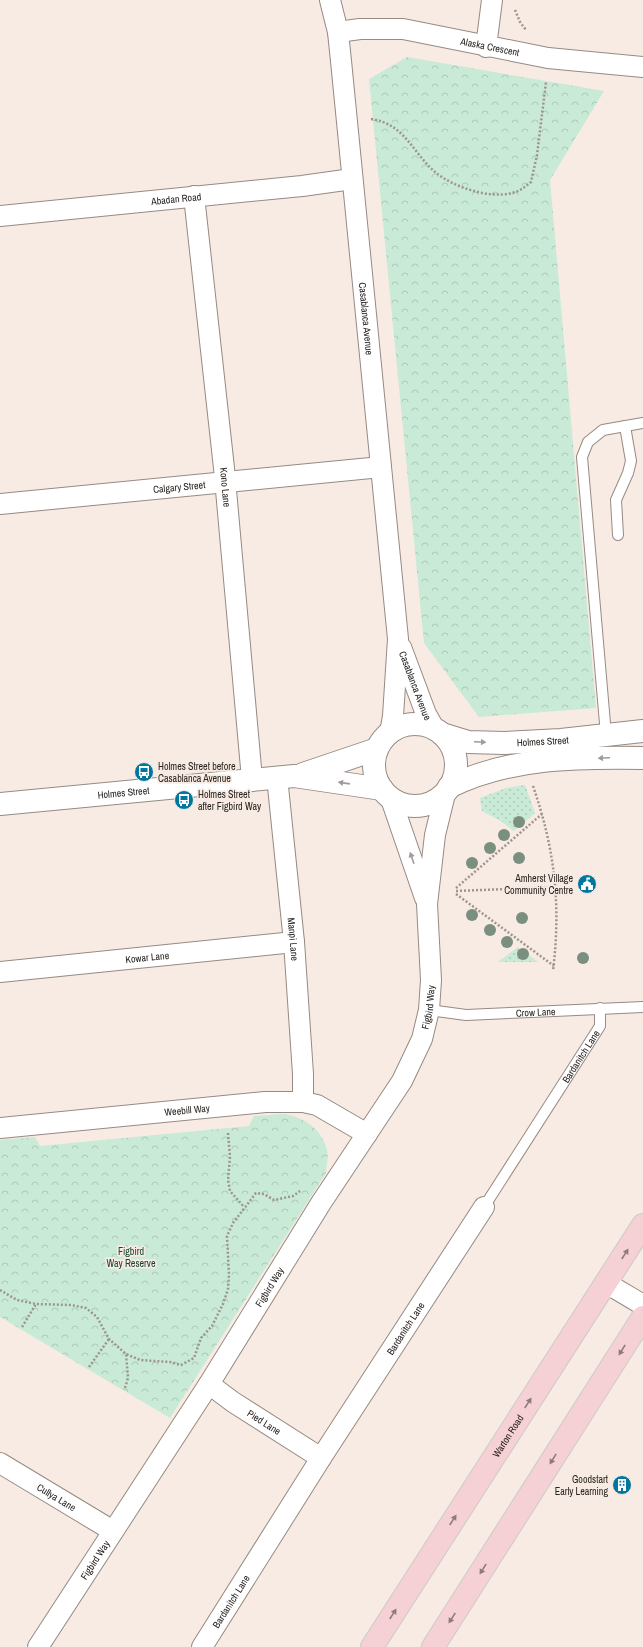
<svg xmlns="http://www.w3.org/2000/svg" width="643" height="1647" font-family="'Archivo Narrow',sans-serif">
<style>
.grass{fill:url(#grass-dots)}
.park{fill:url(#park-crowns)}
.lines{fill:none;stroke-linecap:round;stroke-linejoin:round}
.lane-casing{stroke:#968a83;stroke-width:12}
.street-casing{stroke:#968a83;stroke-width:22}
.secondary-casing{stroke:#968a83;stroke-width:24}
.primary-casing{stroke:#cccaca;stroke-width:24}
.path{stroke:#9d948e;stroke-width:2.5;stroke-dasharray:2 2;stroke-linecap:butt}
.lane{stroke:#fff;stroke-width:10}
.street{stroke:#fff;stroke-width:20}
.secondary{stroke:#fff;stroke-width:22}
.primary{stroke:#f5d1d5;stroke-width:22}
.tree{fill:#7a8f7f}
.oneway{fill:#9f9c9b}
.oneway2{fill:#8f7a7b}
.labels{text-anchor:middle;stroke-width:3.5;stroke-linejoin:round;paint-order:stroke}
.street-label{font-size:10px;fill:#292421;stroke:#f7ebe3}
.poi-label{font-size:10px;fill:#292421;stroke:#f7ebe3;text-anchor:start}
.park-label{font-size:10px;fill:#13442d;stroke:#f7ebe3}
</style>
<defs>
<pattern id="grass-dots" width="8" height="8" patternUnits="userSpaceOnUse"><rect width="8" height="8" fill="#c8ead6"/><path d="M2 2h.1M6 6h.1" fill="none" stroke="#acc9b7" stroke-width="1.8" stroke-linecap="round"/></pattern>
<pattern id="park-crowns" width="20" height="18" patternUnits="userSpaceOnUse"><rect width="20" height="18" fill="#c8ead6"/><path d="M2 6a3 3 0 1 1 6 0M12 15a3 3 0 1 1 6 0" fill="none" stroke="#acc9b7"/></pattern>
</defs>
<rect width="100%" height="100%" fill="#f7ebe3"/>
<g class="grass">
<path d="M 525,785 L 535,813 L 514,831 L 501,821 L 482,811 L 480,798 L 506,788 Z"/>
<path d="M 518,947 L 538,962 L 498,962 Z"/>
</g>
<g class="park">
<path d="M 407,57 L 604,91 L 550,180 L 596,708 L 479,717 L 424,643 L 369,79 Z"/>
<path d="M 284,1114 C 304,1117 322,1129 327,1150 C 329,1157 326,1166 326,1173 L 170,1418 L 0,1317 L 0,1140 L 35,1137 L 40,1146 L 249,1126 L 254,1116 Z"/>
</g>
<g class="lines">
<defs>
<g id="lane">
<path d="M 618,535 L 616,500 L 628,473 L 631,461 L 625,426"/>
<path d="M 606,735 L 582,457 L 588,442 L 603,430 L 643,423"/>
<path id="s1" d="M 429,1010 L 466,1015 L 643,1007"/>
<path id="s2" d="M 484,1207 L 600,1026 L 600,1008"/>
</g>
<g id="street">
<path id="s3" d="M 330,0 L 338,32 L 341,61 L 398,639 L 393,716 L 390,733"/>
<path id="s4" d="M 338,32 L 360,29 L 403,29 L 548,58 L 643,67"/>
<path d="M 486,47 L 492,0"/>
<path id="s5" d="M 194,196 L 224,468 L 252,779"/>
<path id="s6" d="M 0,216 L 302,186 L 352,179"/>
<path id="s7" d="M 0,504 L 381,467"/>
<path id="s8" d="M 401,647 L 426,714 L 435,730"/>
<path id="s9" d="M 277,777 L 294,942 L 303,1074 L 303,1102"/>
<path d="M 391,799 L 425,898"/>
<path id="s10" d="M 0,972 L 294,942"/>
<path id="s11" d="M 0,1128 L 265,1102 L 303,1102 L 317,1105 L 367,1134"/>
<path d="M 606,1283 L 643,1305"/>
<path id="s12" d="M 209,1384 L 233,1402 L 321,1458"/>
<path id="s13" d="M 0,1463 L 113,1531"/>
<path id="s14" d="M 38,1647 L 209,1384 L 321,1203 L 402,1081 L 422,1039 L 429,1010 L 431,980 L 427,904 L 435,835 L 445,794"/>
<path id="s15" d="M 202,1647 L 321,1458 L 484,1207"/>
</g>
<g id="secondary">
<circle cx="415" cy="765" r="41"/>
<path id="s16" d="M 442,734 L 468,742 L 504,743 L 561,740 L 643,731"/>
<path d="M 303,774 L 377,749"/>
<path d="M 449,787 C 509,757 578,757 643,758"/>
<path id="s17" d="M 0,804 L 294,776 L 382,789"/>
</g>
<g id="primary">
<path id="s18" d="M 372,1647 L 643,1225"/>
<path d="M 433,1647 L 643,1317"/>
</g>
</defs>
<use href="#lane" class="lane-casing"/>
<use href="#street" class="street-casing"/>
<use href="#secondary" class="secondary-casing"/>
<use href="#primary" class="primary-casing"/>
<g class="path">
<path d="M 515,10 L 520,22 L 526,30"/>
<path d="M 371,119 C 405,124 412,152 435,172 C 453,187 489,199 512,193 C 520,191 525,187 531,182 L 537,155 L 546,82"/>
<path d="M 533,786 C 555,850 561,904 553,971"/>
<path d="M 456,888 L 542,814"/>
<path d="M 456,891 L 556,887"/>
<path d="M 456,894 L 554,966"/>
<path d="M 228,1133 L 230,1157 L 228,1180 L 230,1191 L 244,1207"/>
<path d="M 0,1290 L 17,1300 L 36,1304 L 71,1305 L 86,1308 L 97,1317 L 109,1339 L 126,1354 L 140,1360 L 170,1362 L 181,1365 L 194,1358 L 201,1338 L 212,1326 L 223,1304 L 228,1289 L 229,1275 L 227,1236 L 233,1223 L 256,1193 L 264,1194 L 274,1200 L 293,1196 L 300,1191"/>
<path d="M 22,1327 L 36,1304"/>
<path d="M 89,1367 L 109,1339"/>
<path d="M 125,1388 L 128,1378 L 126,1354"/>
</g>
<use href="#lane" class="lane"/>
<use href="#street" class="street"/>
<use href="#secondary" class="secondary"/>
<use href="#primary" class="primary"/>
</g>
<g class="tree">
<circle cx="519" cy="822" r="6"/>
<circle cx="504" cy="835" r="6"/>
<circle cx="490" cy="848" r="6"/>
<circle cx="519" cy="858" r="6"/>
<circle cx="472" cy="863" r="6"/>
<circle cx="472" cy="915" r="6"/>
<circle cx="522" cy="918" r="6"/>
<circle cx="490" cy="930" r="6"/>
<circle cx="507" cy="942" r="6"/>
<circle cx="523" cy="954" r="6"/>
<circle cx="583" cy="958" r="6"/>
</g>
<defs><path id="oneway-solid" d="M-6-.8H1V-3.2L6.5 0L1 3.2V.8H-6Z"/></defs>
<g class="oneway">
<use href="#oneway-solid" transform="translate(480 742) rotate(2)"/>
<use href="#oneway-solid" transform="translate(604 758) rotate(178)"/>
<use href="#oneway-solid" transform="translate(344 783) rotate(-172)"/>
<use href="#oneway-solid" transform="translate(412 858) rotate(-109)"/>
</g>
<g class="oneway2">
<use href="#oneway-solid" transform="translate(625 1254) rotate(-57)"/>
<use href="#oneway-solid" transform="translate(622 1350) rotate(122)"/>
<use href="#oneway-solid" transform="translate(528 1403) rotate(-57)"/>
<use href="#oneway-solid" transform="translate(553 1459) rotate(122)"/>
<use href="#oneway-solid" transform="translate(453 1520) rotate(-57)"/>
<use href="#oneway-solid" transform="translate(483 1569) rotate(122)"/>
<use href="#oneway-solid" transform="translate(393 1614) rotate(-57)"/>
<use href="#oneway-solid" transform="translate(452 1618) rotate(123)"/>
</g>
<defs>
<symbol id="bus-disc" viewBox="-11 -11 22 22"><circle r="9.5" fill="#0177a0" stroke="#f7ebe3"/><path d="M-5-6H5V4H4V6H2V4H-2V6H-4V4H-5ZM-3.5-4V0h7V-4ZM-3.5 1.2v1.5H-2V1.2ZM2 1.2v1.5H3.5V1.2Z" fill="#fff"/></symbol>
<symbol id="civic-disc" viewBox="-11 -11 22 22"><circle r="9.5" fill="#0177a0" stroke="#f7ebe3"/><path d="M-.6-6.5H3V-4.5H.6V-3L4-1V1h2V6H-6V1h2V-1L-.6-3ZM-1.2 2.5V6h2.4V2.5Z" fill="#fff"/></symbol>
<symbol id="building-disc" viewBox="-11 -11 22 22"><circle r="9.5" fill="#0177a0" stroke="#f7ebe3"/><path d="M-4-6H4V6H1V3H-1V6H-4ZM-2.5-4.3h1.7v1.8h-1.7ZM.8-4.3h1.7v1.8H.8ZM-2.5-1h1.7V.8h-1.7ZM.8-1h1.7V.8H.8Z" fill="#fff"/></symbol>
</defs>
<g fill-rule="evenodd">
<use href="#bus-disc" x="133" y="761" width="22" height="22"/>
<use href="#bus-disc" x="173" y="789" width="22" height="22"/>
<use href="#civic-disc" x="576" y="873" width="22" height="22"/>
<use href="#building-disc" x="611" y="1474" width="22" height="22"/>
</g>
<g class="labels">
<g class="street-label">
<text dy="4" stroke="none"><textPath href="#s4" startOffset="154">Alaska Crescent</textPath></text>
<text dy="4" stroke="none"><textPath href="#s6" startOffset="177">Abadan Road</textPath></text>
<text dy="4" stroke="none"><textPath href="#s3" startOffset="321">Casablanca Avenue</textPath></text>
<text dy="4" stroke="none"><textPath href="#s7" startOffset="180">Calgary Street</textPath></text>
<text dy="4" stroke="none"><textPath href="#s5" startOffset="293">Kono Lane</textPath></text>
<text dy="4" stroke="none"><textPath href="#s8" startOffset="41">Casablanca Avenue</textPath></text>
<text dy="4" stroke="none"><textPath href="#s16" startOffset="102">Holmes Street</textPath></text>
<text dy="4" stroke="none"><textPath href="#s17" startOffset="124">Holmes Street</textPath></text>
<text dy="4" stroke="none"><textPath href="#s9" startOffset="163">Manpi Lane</textPath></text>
<text dy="4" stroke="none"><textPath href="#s10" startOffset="148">Kowar Lane</textPath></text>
<text dy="4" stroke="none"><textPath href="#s14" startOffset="752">Figbird Way</textPath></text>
<text dy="4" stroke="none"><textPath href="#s1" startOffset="107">Crow Lane</textPath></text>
<text dy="4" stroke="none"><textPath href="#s2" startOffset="179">Bardanitch Lane</textPath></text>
<text dy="4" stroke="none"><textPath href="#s11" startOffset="188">Weebill Way</textPath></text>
<text dy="4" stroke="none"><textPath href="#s14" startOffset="428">Figbird Way</textPath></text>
<text dy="4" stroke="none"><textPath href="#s15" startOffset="378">Bardanitch Lane</textPath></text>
<text dy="4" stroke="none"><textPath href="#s12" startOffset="67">Pied Lane</textPath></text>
<text dy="4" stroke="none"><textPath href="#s18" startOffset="251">Warton Road</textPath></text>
<text dy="4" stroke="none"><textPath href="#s13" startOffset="66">Cullya Lane</textPath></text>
<text dy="4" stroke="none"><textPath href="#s14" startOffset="104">Figbird Way</textPath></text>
<text dy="4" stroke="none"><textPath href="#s15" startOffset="54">Bardanitch Lane</textPath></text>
</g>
<g class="poi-label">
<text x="158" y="770">Holmes Street before<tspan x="158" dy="12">Casablanca Avenue</tspan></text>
<text x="198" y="798">Holmes Street<tspan x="198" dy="12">after Figbird Way</tspan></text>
<text x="573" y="882" text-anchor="end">Amherst Village<tspan x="573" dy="12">Community Centre</tspan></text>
<text x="608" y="1483" text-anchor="end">Goodstart<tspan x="608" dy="12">Early Learning</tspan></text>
</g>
<g class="park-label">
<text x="131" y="1255">Figbird<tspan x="131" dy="12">Way Reserve</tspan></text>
</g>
</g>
</svg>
